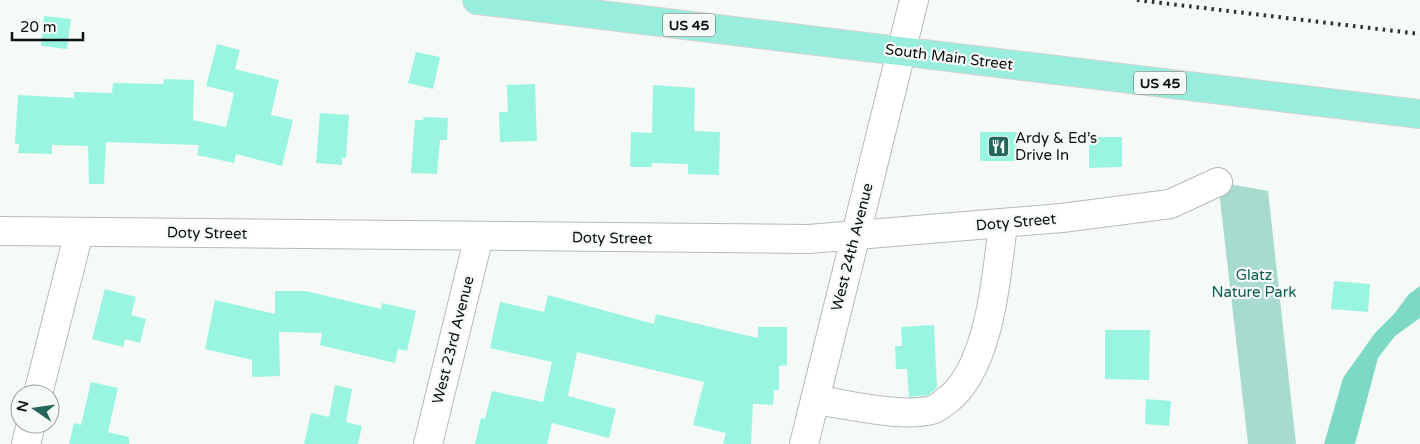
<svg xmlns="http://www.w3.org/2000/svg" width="1420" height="444" font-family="'Varela Round',sans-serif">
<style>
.green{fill:#a6dbce}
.water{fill:#7dd9c4}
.building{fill:#99f5e0}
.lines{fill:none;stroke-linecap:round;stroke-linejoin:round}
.minor-casing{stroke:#b6bab9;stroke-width:30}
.major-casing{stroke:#d4d4d4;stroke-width:30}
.minor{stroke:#fff;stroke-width:28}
.major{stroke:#98eddd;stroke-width:28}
.rail{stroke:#2e302f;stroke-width:4;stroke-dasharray:2.5 5;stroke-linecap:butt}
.labels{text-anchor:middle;stroke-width:4.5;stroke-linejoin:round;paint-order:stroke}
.shield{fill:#f5f9f8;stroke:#535655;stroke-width:1}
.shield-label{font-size:14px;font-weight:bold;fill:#0e100f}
.street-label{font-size:15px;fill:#0e100f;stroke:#f5f9f8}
.poi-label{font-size:15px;fill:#0e100f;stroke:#f5f9f8;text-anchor:start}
.park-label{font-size:15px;fill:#115d50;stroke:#f5f9f8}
</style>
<rect width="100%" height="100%" fill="#f5f9f8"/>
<path class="green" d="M 1218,182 L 1268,191 L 1296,444 L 1248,444 Z"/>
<path class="water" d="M 1420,286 L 1420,318 L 1395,336 L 1378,358 L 1355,444 L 1324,444 L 1343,378 L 1375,333 L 1394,314 L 1409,294 Z"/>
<g class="building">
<path d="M 44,16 L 71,19 L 67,49 L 41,46 Z"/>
<path d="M 217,44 L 240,50 L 235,69 L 279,80 L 271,115 L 293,120 L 282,166 L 236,154 L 234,163 L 197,155 L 199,145 L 106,142 L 104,184 L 89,184 L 88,146 L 52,145 L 52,154 L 18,153 L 19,144 L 15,144 L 18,95 L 74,98 L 74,92 L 112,93 L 113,83 L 163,84 L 164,79 L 194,80 L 193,120 L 226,127 L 234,93 L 206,86 Z"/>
<path d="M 416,52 L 440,57 L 433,89 L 408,83 Z"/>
<path d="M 535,84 L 537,141 L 500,142 L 499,112 L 508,112 L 507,85 Z"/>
<path d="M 653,85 L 695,88 L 694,131 L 720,132 L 719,175 L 688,174 L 688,164 L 652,163 L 652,167 L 630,167 L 631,132 L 652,133 Z"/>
<path d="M 320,113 L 349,115 L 346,158 L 342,158 L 342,165 L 316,163 Z"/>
<path d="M 424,117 L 448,118 L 447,140 L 440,140 L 437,174 L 411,173 L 415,120 L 423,120 Z"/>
<rect x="980" y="132" width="37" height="29"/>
<path d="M 1089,137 L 1122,137 L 1122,167 L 1089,168 Z"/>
<path d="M 1334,281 L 1370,284 L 1368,312 L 1331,309 Z"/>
<path d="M 105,289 L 136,297 L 131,315 L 146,319 L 140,343 L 125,339 L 123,347 L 92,339 Z"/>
<path d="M 275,291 L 306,291 L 381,309 L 382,303 L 416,311 L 407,351 L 398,349 L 395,363 L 320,345 L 322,333 L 279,332 L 280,376 L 252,377 L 252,360 L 205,349 L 215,300 L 275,314 Z"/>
<path d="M 548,295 L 654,324 L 656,314 L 758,338 L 758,327 L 787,327 L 787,365 L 779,366 L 779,390 L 774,390 L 773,405 L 753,404 L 751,444 L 723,444 L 726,433 L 693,425 L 704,382 L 577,352 L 568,396 L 616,409 L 609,438 L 552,423 L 547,444 L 475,444 L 481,418 L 485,419 L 492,391 L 543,402 L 552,362 L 490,348 L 500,302 L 544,312 Z"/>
<path d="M 934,325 L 937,388 L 928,395 L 909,397 L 907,369 L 896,369 L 895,346 L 902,346 L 901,327 Z"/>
<path d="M 1105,330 L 1150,330 L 1149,380 L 1105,379 Z"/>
<path d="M 91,382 L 118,388 L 108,432 L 129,437 L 129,444 L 69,444 L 74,423 L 81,425 Z"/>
<path d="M 335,385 L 352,389 L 346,422 L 362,426 L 358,444 L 304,444 L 311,413 L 329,417 Z"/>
<path d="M 1146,399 L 1171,401 L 1169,426 L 1145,424 Z"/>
</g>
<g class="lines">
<defs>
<g id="minor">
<path d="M 0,231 L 809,239 L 1062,218 L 1170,204 L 1218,182"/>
<path d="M 38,394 L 79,232"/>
<path d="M 815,400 C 848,404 900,418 932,410 C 936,409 941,405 945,402 C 990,371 997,274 1003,223"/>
<path d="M 26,444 L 31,424"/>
<path d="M 428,444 L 479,236"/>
<path d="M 804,444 L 914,0"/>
</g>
<path id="major" d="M 477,0 L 1420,114"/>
</defs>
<use href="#minor" class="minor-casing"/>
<use href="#major" class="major-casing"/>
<use href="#minor" class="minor"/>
<use href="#major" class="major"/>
<path class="rail" d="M 1137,0 L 1420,34"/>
</g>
<defs>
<symbol id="restaurant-square" viewBox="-11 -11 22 22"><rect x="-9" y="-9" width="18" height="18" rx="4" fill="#22675a" stroke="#f5f9f8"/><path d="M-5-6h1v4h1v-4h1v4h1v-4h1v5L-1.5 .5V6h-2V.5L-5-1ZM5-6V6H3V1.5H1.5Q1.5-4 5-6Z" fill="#fff"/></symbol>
</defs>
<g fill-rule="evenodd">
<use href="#restaurant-square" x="986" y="134" width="25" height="25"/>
</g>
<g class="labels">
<g class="shield">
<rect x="663" y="13.5" width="52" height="23" rx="4"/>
<rect x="1134" y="71.5" width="52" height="23" rx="4"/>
</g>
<g class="shield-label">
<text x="689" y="30">US 45</text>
<text x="1160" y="88">US 45</text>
</g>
<g class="street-label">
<text transform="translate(949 57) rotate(7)" y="5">South Main Street</text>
<text transform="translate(1016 222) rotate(-5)" y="5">Doty Street</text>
<text transform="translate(207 233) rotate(1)" y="5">Doty Street</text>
<text transform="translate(612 238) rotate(1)" y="5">Doty Street</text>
<text transform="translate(852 247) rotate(-76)" y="5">West 24th Avenue</text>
<text transform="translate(453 340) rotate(-76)" y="5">West 23rd Avenue</text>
</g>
<g class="poi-label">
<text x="1015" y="143">Ardy &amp; Ed’s<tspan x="1015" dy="17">Drive In</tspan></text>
</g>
<g class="park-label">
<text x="1254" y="280">Glatz<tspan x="1254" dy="17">Nature Park</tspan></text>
</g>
</g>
<g transform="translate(35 409) rotate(283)"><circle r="24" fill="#f5f9f8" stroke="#999c9b"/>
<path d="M0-4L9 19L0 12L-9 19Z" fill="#22675a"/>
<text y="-8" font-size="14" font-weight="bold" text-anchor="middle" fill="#0e100f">N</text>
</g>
<path d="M12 32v8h71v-8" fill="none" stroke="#0e100f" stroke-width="2.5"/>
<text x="20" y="32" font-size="15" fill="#0e100f" stroke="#f5f9f8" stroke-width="4" paint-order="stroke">20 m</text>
</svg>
